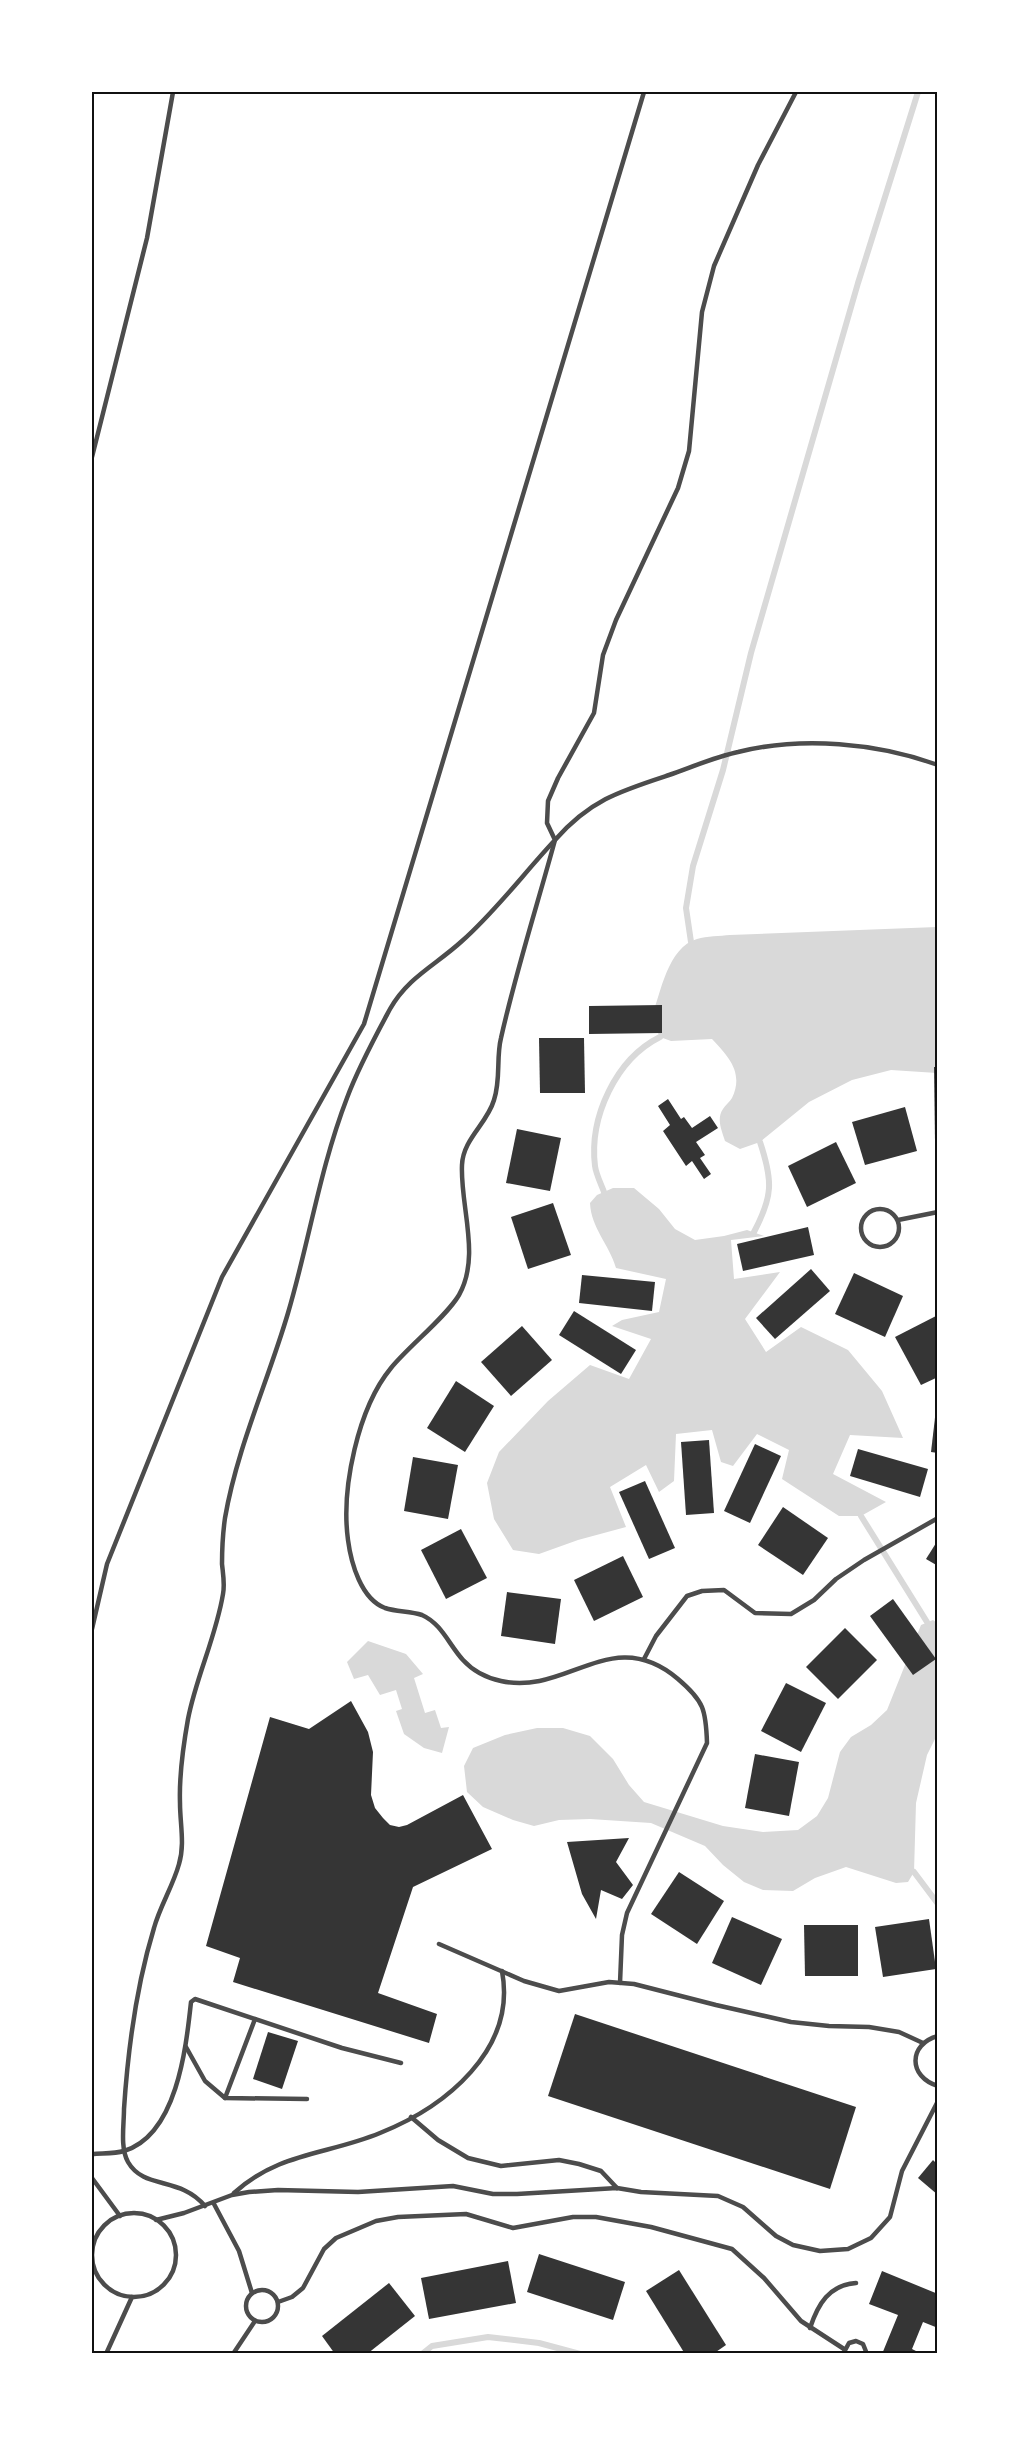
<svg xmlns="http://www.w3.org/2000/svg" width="1029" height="2445" font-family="'Public Sans',sans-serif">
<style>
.water{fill:#d9d9d9}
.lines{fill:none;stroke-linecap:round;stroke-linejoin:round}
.stream{stroke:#d9d9d9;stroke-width:6}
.building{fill:#353535}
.service{stroke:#4c4c4c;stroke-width:4.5}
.neatline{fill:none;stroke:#111;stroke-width:2}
</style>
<rect width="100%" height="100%" fill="#fff"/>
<g class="water">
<path d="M 937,927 L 937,1073 L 891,1070 L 852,1080 L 809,1102 L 760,1142 L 740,1149 L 725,1141 C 722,1131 716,1119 723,1109 C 725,1105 730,1102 732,1098 C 744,1073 729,1057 712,1039 L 671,1041 L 660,1037 L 651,1019 C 661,993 667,948 697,939 C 707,936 720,936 730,935 Z"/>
<path d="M 613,1188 L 634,1188 L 659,1209 L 675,1229 L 695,1240 L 724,1236 L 747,1230 L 764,1236 L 731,1240 L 734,1279 L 780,1272 L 745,1319 L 766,1352 L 801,1327 L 848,1350 L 882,1391 L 903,1438 L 850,1435 L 833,1474 L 886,1502 L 861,1516 L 839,1516 L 782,1479 L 789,1450 L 757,1434 L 733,1466 L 721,1462 L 712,1430 L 676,1434 L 674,1481 L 659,1492 L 646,1465 L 610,1487 L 626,1527 L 578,1540 L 539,1554 L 513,1550 L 494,1519 L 487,1483 L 499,1452 L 548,1401 L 590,1365 L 629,1379 L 651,1339 L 612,1326 L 622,1320 L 659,1312 L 666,1279 L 616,1268 C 609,1244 591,1228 590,1203 L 597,1195 Z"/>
<path d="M 933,1620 L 937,1623 L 937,1735 L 927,1755 L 916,1803 L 914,1872 L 908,1882 L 896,1883 L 846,1867 L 815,1878 L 793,1891 L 763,1890 L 744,1882 L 723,1865 L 705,1846 L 651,1823 L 590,1819 L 559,1820 L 534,1826 L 513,1820 L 483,1807 L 467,1792 L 464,1766 L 473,1748 L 505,1735 L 537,1728 L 563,1728 L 590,1736 L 613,1759 L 629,1785 L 644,1802 L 723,1826 L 763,1832 L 798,1830 L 817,1816 L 828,1798 L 840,1752 L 851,1737 L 871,1725 L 887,1710 L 921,1625 Z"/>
<path d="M 368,1641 L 406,1654 L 423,1674 L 414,1678 L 425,1713 L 435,1710 L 441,1728 L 449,1727 L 442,1753 L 424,1748 L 404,1734 L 396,1711 L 402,1709 L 396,1690 L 380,1695 L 368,1675 L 354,1679 L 347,1662 Z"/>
</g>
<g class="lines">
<g class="stream">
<path d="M 691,942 L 686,908 L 693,866 L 723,770 L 751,653 L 858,283 L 918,92"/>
<path d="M 604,1192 C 601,1184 596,1174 595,1166 C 589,1117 616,1059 660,1037"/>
<path d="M 754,1232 C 773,1196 773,1181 760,1142"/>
<path d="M 861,1516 L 927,1622"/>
<path d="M 914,1872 L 938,1904"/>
<path d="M 422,2354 L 432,2346 L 488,2337 L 539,2343 L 580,2354"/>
</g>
</g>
<g class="building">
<path d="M 662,1005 L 662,1033 L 589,1034 L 589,1006 Z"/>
<path d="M 539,1038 L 584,1038 L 585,1093 L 540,1093 Z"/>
<path d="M 934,1067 L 938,1067 L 938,1141 L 935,1141 Z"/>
<path d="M 668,1099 L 681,1119 L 684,1117 L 692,1128 L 710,1116 L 718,1128 L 696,1142 L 705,1155 L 700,1158 L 711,1174 L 704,1179 L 692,1161 L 686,1166 L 663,1131 L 670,1125 L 658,1106 Z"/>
<path d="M 905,1107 L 917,1151 L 865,1165 L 852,1122 Z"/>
<path d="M 517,1129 L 561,1138 L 550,1191 L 506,1183 Z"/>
<path d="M 836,1142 L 856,1183 L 807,1207 L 788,1166 Z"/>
<path d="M 553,1203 L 571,1255 L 528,1269 L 511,1217 Z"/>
<path d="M 808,1227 L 814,1255 L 743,1271 L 737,1244 Z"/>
<path d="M 811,1269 L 830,1291 L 775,1339 L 756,1318 Z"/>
<path d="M 854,1273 L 903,1296 L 885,1337 L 835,1314 Z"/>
<path d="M 582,1275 L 655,1282 L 652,1311 L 579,1303 Z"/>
<path d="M 574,1311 L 636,1350 L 621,1374 L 559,1335 Z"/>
<path d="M 936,1316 L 938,1320 L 938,1377 L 921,1385 L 895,1337 Z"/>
<path d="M 522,1326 L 552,1360 L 511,1396 L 481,1362 Z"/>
<path d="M 456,1381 L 494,1406 L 465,1452 L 427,1428 Z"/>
<path d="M 936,1409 L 938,1409 L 938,1453 L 931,1452 Z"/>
<path d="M 709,1440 L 714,1513 L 686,1515 L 681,1442 Z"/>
<path d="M 755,1444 L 781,1456 L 750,1523 L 724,1511 Z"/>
<path d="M 858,1449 L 928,1469 L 920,1497 L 850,1476 Z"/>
<path d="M 413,1457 L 458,1465 L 448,1519 L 404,1511 Z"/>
<path d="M 645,1481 L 675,1548 L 649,1559 L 619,1492 Z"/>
<path d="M 783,1507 L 828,1538 L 803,1575 L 758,1545 Z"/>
<path d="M 461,1529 L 487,1578 L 446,1599 L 421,1550 Z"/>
<path d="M 938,1540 L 938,1566 L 926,1559 Z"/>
<path d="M 623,1556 L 643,1597 L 594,1621 L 574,1580 Z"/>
<path d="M 507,1592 L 561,1599 L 555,1644 L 501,1636 Z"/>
<path d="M 893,1599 L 936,1659 L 913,1675 L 870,1616 Z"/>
<path d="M 845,1628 L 877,1660 L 838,1699 L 806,1667 Z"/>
<path d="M 786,1683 L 826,1703 L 801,1752 L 761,1731 Z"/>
<path d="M 351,1701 L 368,1732 L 373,1752 L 371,1795 L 375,1808 L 383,1818 L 390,1825 L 399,1827 L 407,1825 L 463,1795 L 492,1849 L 413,1887 L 378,1993 L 437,2014 L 429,2043 L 233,1982 L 240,1958 L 206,1946 L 270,1717 L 309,1729 Z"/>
<path d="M 755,1754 L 799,1762 L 789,1816 L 745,1808 Z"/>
<path d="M 629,1838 L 616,1862 L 633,1885 L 622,1899 L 601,1890 L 596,1919 L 582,1894 L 567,1842 Z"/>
<path d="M 679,1872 L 724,1901 L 697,1944 L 651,1914 Z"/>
<path d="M 732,1917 L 782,1939 L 761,1985 L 712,1963 Z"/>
<path d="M 929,1919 L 936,1969 L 883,1977 L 875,1927 Z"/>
<path d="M 804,1925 L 858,1925 L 858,1976 L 805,1976 Z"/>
<path d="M 575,2014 L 856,2107 L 830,2189 L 548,2096 Z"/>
<path d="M 268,2032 L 298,2041 L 282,2089 L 253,2079 Z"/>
<path d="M 933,2160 L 938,2165 L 938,2195 L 918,2178 Z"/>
<path d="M 539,2254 L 625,2282 L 613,2320 L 527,2292 Z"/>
<path d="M 508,2261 L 516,2303 L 429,2319 L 421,2278 Z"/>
<path d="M 679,2270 L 726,2345 L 713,2354 L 685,2354 L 646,2291 Z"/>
<path d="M 882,2271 L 938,2294 L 938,2328 L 923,2322 L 912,2349 L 922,2354 L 882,2354 L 898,2315 L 869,2304 Z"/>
<path d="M 389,2283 L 415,2316 L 367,2354 L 335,2354 L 322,2336 Z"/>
</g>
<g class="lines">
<g class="service">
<path d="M 92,457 L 147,238 L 173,92"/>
<circle cx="880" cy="1228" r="19"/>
<path d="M 898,1220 L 938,1212"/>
<path d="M 92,1629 L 107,1564 L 222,1277 L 364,1024 L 644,92"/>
<path d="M 644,1659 L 656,1636 L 687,1596 L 702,1591 L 724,1590 L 755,1613 L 791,1614 L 814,1600 L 836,1579 L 864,1560 L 938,1518"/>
<path d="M 439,1944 L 524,1981 L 559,1991 L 609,1982 L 634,1984 L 716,2005 L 791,2022 L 829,2026 L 869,2027 L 899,2032 L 923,2043"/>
<path d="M 620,1983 L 622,1935 L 627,1913 L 707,1743 C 706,1710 704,1701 678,1679 C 612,1623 567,1696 501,1681 C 487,1678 473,1671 463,1660 C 449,1645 442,1624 422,1615 C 410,1611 397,1612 385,1608 C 361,1599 351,1563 348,1540 C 341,1488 358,1408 391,1368 C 409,1346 446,1317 459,1295 C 481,1256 460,1206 462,1165 C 463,1139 487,1124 494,1100 C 501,1079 496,1058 501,1038 C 516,971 537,906 555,840 C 590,800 620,791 669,775 C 692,767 715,757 738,752 C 802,736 877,743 938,765"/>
<path d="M 938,2036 C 908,2044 908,2077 938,2086"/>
<path d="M 186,2047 L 205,2081 L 225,2098 L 307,2099"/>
<path d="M 225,2098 L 255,2019"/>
<path d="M 411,2117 L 438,2140 L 468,2158 L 501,2166 L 559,2160 L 579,2164 L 601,2171 L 617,2188"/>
<path d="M 92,2154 C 102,2153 114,2154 124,2151 C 177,2135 186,2048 191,2002 L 195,1999 L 342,2048 L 401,2063"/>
<path d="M 92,2178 L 120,2216"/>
<path d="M 234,2193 C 279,2152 327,2155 380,2133 C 445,2107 517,2050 502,1971"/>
<path d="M 214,2204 L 239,2251 L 252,2293"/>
<path d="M 205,2206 C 180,2176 144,2190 128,2162 C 120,2148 124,2125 124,2109 C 128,2048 136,1987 154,1928 C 160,1906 173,1886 179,1864 C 185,1844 180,1824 180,1803 C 179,1775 183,1747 188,1719 C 196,1677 216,1637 223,1594 C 225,1584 223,1574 222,1564 C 222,1549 223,1532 225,1518 C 237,1448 268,1381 288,1313 C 309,1242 320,1168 347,1098 C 358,1068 375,1037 390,1009 C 408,977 436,965 462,941 C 496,911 524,873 555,840 L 547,823 L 548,801 L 558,778 L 594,713 L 603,655 L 616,620 L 678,488 L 689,451 L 702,312 L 714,266 L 758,165 L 796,92"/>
<circle cx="134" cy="2255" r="42"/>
<path d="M 156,2220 L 184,2213 L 232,2195 L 249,2192 L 278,2190 L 358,2192 L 453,2186 L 493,2194 L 517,2194 L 617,2188 L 641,2192 L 718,2196 L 743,2207 L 776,2236 L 793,2245 L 820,2251 L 848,2249 L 871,2238 L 890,2217 L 902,2171 L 938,2101"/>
<circle cx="262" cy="2306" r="16"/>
<path d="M 278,2302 L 292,2297 L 303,2288 L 324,2249 L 336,2238 L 376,2221 L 398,2217 L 466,2214 L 513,2228 L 573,2217 L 596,2217 L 651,2227 L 732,2249 L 764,2278 L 801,2321 L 844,2349"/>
<path d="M 810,2328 C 818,2304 829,2285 856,2283"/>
<path d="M 106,2354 L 132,2297"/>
<path d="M 233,2354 L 255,2321"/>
<path d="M 843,2354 L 849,2343 L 856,2341 L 863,2344 L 867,2354"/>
</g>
</g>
<rect width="1029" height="2445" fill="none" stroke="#ffffff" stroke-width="186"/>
<rect x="93" y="93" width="843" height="2259" class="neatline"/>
</svg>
